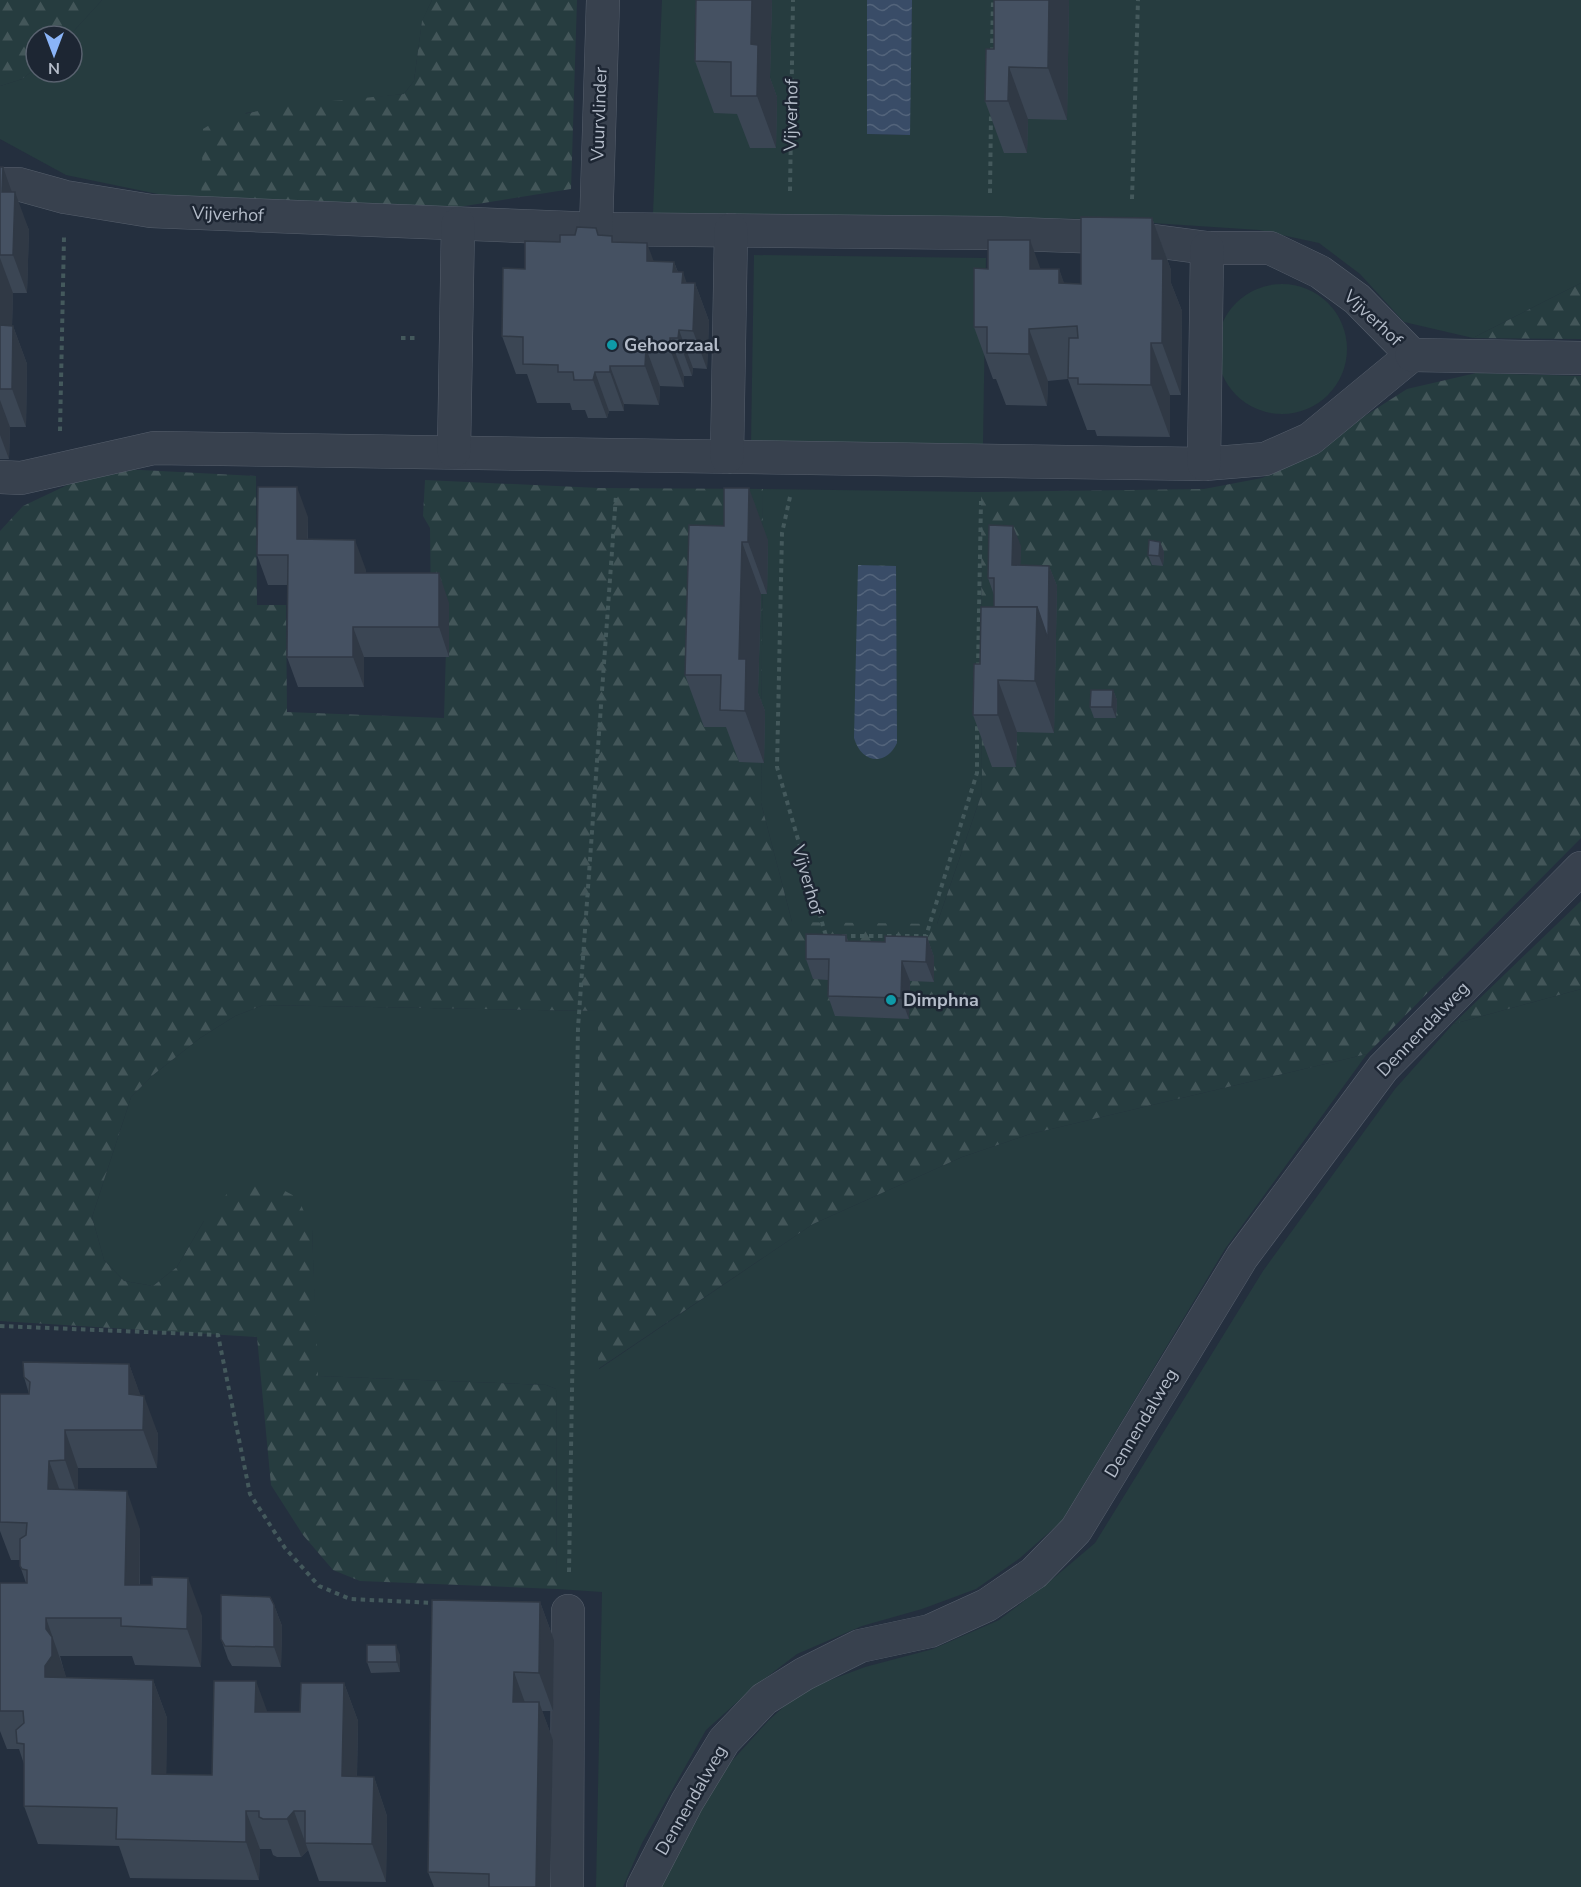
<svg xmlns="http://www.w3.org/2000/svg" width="1581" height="1887" font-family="'Nunito Sans',sans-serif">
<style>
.grass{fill:#263c3f}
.forest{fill:url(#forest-firs)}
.water{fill:url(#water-waves)}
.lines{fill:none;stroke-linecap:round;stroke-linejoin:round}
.minor-casing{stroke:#565f6c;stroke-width:34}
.path{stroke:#44595c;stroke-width:4;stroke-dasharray:4.5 4.5;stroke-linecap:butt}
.minor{stroke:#38414e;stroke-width:33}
.wall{fill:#3b4654}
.shaded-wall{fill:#303945}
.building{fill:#455162;stroke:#303945;stroke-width:1.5}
.culture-dot{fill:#0f9aa8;stroke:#1d2633;stroke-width:2}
.labels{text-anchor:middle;stroke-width:5;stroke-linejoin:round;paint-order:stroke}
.street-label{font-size:18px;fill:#b4bcc9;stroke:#1d2633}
.poi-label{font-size:18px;font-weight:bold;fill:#b4bcc9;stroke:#1d2633;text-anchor:start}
</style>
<defs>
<pattern id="forest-firs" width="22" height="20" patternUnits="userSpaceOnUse" patternTransform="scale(1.5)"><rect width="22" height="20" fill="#263c3f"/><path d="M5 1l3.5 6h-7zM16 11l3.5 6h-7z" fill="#435659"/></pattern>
<pattern id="water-waves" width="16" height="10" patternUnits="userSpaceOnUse" patternTransform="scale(1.5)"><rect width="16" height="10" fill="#394c67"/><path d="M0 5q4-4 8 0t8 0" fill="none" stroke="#53647b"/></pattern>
</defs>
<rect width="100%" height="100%" fill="#242f3e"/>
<g class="grass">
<path d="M 102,0 L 432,0 L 422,22 L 414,81 L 404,94 L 246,113 L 201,203 L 66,175 L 0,139 L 0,86 L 22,79 L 36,68 L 36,72 L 72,72 L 72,36 L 69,36 Z"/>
<path d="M 662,0 L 867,0 L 867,134 L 909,135 L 912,0 L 1581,0 L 1581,283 L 1473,338 L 1404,322 L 1360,274 L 1319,243 L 1259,230 L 1091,219 L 653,213 Z"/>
<path d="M 754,255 L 986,258 L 983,444 L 751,441 Z"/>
<circle cx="1282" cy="349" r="65"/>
<path d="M 763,489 L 981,492 L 982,793 L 937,924 L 921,1037 L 792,922 L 761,803 Z"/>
<path d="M 1581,989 L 1581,1887 L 661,1887 L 698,1814 L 730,1763 L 768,1721 L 801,1691 L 865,1667 L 933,1649 L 999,1620 L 1049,1582 L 1095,1543 L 1263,1271 L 1395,1089 L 1453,1024 Z"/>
<path d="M 263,1005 L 598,1011 L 599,1369 L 813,1224 L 962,1157 L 1030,1134 L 1367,1054 L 1225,1249 L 1062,1521 L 1020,1558 L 976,1589 L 922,1609 L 862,1626 L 797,1654 L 755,1686 L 706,1730 L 642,1843 L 623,1887 L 596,1887 L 602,1592 L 557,1589 L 556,1389 L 546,1385 L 317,1376 L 312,1230 L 204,1221 L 177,1267 L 153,1286 L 124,1281 L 104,1260 L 92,1217 L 131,1097 L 153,1075 L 200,1038 L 235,1016 Z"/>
</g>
<g class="forest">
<path d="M 0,0 L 102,0 L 69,36 L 36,36 L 36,68 L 22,79 L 0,86 Z"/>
<path d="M 432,0 L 577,0 L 571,189 L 434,211 L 201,203 L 203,129 C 234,106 361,99 404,94 L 414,81 L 422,21 Z"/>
<path d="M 1581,283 L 1581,339 L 1473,338 Z"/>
<path d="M 1476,373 L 1581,376 L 1581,838 L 1367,1054 L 1030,1134 L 962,1157 L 813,1224 L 598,1369 L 598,1011 L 263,1005 L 235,1016 L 200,1038 L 153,1075 L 131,1097 L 92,1217 L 104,1260 L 124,1281 L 153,1286 L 177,1267 L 204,1221 L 231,1189 L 272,1184 L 298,1198 L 312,1230 L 318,1376 L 546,1385 L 556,1389 L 557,1589 L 360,1581 L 333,1570 L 303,1535 L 271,1485 L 257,1337 L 0,1321 L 0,531 L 23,506 L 80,479 L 122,469 L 256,476 L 257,605 L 286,605 L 287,712 L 444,718 L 447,615 L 431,615 L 430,528 L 423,516 L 425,480 L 599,488 L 763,489 L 761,803 L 792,922 L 937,924 L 982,793 L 981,492 L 1204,489 L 1262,478 L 1319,451 L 1357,421 L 1407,389 Z"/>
<path d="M 1581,901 L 1581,989 L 1453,1024 L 1580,902 Z"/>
</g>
<g class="water">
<path d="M 867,0 L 912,0 L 910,135 L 867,134 Z"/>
<path d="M 858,565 L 896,566 L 897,743 C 886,767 861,763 854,738 Z"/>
</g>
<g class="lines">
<defs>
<g id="minor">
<path d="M 0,184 L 18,184 L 65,197 L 151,211 L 596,229 L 990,233 L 1131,238 L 1207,248 L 1270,248 L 1320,272 L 1357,299 L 1412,355 L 1310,439 L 1265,459 L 1204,464 L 154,448 L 21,478 L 0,477"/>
<path d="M 596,229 L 603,0"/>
<path d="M 1412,355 L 1581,358"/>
<path d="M 454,451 L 458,224"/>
<path d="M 727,457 L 731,230"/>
<path d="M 1204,464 L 1207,248"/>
<path d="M 567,1887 L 568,1611"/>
<path d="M 643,1887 L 687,1802 L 724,1741 L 764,1699 L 804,1674 L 860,1646 L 930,1631 L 987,1605 L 1034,1573 L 1076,1530 L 1242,1257 L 1383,1068 L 1581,868"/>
</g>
</defs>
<use href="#minor" class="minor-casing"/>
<g class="path">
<path d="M 992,52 L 993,0"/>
<path d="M 790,191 L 793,0"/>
<path d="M 990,193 L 991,114"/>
<path d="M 1132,199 L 1138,0"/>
<path d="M 401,338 L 416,338"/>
<path d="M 60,431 L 64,237"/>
<path d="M 790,497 L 782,533 L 777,767 L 826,936"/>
<path d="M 978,667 L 981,501"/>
<path d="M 842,936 L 926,936 L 977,773 L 977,723"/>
<path d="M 0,1326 L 218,1335 L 250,1494 L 285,1548 L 319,1586 L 350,1599 L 435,1603"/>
<path d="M 569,1572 L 578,1028 L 616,495"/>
</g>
<use href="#minor" class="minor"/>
</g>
<g class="wall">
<path d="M 696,0 L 772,0 L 770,78 L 777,97 L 776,148 L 750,148 L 737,114 L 714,113 L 695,61 Z"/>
<path d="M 1069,0 L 1067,120 L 1028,119 L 1027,153 L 1004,153 L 985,101 L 994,49 Z"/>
<path d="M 0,167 L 29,230 L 27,293 L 13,293 L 12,326 L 13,326 L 27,364 L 26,427 L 10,427 L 9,459 L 0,459 Z"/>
<path d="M 1152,218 L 1171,270 L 1171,283 L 1182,311 L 1181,395 L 1170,395 L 1170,437 L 1097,436 L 1095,430 L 1087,430 L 1068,379 L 1048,381 L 1047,406 L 1006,405 L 996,379 L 993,379 L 974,327 L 988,269 L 1059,269 L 1064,284 L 1081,284 Z"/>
<path d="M 596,228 L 599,235 L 654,262 L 674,262 L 678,272 L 687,283 L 695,283 L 709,321 L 707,369 L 693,368 L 692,376 L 684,376 L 684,387 L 660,386 L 659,405 L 624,404 L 624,411 L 609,411 L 607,418 L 588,418 L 585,410 L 572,410 L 570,403 L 537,403 L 527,374 L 516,374 L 502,336 L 525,269 L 560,242 L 575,235 Z"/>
<path d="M 308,517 L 308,539 L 366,570 L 366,573 L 449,603 L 449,657 L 364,657 L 364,687 L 298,687 L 287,657 L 288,585 L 268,585 L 257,555 Z"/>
<path d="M 689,525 L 768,540 L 767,594 L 761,594 L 758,693 L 765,711 L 764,763 L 739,762 L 726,727 L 704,727 L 685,675 Z"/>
<path d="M 1160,542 L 1164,552 L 1163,566 L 1152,565 L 1148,555 Z"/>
<path d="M 1021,546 L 1020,565 L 1049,566 L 1057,586 L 1054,733 L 1017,732 L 1016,767 L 992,767 L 973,715 L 980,664 L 994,607 L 994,595 L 988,578 Z"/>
<path d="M 1113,690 L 1117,700 L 1116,718 L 1094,718 L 1090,707 Z"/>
<path d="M 846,935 L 848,941 L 885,942 L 927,937 L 934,957 L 934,982 L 910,981 L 909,1019 L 835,1016 L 828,996 L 828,980 L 813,979 L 806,959 Z"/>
<path d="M 129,1364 L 140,1395 L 158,1434 L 157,1468 L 78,1468 L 78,1490 L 140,1529 L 140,1585 L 202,1616 L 201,1667 L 135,1665 L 132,1656 L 60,1656 L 66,1678 L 153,1680 L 167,1718 L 166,1774 L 212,1775 L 268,1712 L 300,1712 L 344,1683 L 358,1721 L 357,1777 L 374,1777 L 387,1816 L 386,1882 L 319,1881 L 308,1850 L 301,1857 L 277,1857 L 273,1855 L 271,1849 L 260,1849 L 259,1880 L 130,1878 L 119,1846 L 38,1844 L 24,1806 L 24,1764 L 19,1749 L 7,1749 L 0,1731 L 0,1583 L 26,1583 L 20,1566 L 20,1560 L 11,1560 L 0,1531 L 0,1394 L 29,1394 L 24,1377 Z"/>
<path d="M 540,1602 L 554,1640 L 553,1711 L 542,1711 L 553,1740 L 550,1887 L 434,1887 L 428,1872 Z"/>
<path d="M 274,1605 L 282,1626 L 281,1667 L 232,1666 L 228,1659 L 221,1639 Z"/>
<path d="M 400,1655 L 400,1672 L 371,1673 L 367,1662 Z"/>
</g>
<g class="shaded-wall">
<path d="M 752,0 L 772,0 L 770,78 L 777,97 L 776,148 L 757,96 L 751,44 Z"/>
<path d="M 1049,0 L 1069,0 L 1067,120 L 1048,68 Z"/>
<path d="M 1009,67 L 1028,119 L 1027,153 L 1008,101 Z"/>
<path d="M 3,167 L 15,201 L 15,192 L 29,230 L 27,293 L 13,255 L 2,192 Z"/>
<path d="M 1152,218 L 1171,270 L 1171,283 L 1182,311 L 1181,395 L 1162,343 L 1152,259 Z"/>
<path d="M 1030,240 L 1049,292 L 1030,269 Z"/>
<path d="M 647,243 L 661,281 L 647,261 Z"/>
<path d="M 0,258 L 13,293 L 11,363 L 0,333 Z"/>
<path d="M 674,262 L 688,300 L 673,272 Z"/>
<path d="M 1059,269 L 1078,321 L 1059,283 Z"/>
<path d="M 683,272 L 694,304 L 695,283 L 709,321 L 707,369 L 693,331 L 682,283 Z"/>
<path d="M 13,326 L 27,364 L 26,427 L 12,389 Z"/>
<path d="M 1029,329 L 1048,381 L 1047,406 L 1029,354 Z"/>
<path d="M 679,330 L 693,368 L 692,376 L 678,338 Z"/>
<path d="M 670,338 L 684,376 L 684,387 L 670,349 Z"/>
<path d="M 1151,343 L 1170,395 L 1170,437 L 1151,385 Z"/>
<path d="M 646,348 L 660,386 L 659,405 L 645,366 Z"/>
<path d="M 610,366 L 624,404 L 624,411 L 610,372 Z"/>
<path d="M 595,372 L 609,411 L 607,418 L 593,380 Z"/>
<path d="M 0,400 L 10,427 L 9,459 L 0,435 Z"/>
<path d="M 297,487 L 308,517 L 307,569 L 297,539 Z"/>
<path d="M 749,488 L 768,540 L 767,594 L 748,542 Z"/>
<path d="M 1013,526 L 1021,546 L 1020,586 L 1012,565 Z"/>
<path d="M 355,540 L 366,570 L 366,603 L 355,573 Z"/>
<path d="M 742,542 L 761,594 L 758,693 L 765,711 L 764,763 L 745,711 L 739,659 Z"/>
<path d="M 1160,542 L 1164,552 L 1163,566 L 1159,556 Z"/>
<path d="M 1049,566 L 1057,586 L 1054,733 L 1035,681 L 1037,607 Z"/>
<path d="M 439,573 L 449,603 L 449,657 L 439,627 Z"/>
<path d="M 353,627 L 364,657 L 364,687 L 353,657 Z"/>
<path d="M 998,680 L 1017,732 L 1016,767 L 998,715 Z"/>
<path d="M 1113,690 L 1117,700 L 1116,718 L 1112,707 Z"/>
<path d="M 927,937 L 934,957 L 934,982 L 926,962 Z"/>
<path d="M 902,961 L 910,981 L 909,1019 L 901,998 Z"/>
<path d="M 129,1364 L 143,1402 L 129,1394 Z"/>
<path d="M 144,1396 L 158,1434 L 157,1468 L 143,1430 Z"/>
<path d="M 65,1430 L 78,1468 L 78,1498 L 65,1460 Z"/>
<path d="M 49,1461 L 63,1499 L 48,1489 Z"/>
<path d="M 127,1491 L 140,1529 L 139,1623 L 125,1585 Z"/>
<path d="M 188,1578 L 202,1616 L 201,1667 L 187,1629 Z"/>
<path d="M 540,1602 L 554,1640 L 553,1711 L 539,1673 Z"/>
<path d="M 274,1605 L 282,1626 L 281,1667 L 274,1647 Z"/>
<path d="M 46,1618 L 66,1676 L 66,1695 L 45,1677 Z"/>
<path d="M 396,1645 L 400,1655 L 400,1672 L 397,1662 Z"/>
<path d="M 514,1672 L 528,1711 L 513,1702 Z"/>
<path d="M 153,1680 L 167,1718 L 166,1812 L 152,1774 Z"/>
<path d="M 256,1681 L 270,1719 L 255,1712 Z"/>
<path d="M 344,1683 L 358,1721 L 356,1814 L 342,1776 Z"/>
<path d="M 539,1702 L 553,1740 L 550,1887 L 536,1887 Z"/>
<path d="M 374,1777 L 387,1816 L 386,1882 L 372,1844 Z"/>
<path d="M 246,1811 L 260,1849 L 259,1880 L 246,1842 Z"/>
<path d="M 294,1811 L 308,1850 L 301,1857 L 287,1819 Z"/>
</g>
<g class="building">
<path d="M 696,0 L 752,0 L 751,44 L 758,45 L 757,96 L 731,96 L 731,62 L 695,61 Z"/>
<path d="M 994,0 L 1049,0 L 1048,68 L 1009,67 L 1008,101 L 985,101 L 986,49 L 994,49 Z"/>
<path d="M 0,167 L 3,167 L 2,192 L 15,192 L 13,255 L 0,255 Z"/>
<path d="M 1081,217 L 1152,218 L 1152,259 L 1163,259 L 1162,343 L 1151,343 L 1151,385 L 1078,384 L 1078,378 L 1068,378 L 1069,338 L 1078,338 L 1077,326 L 1029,329 L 1029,354 L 987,353 L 987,327 L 974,327 L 974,268 L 988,269 L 988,240 L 1030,240 L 1030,269 L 1059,269 L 1059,283 L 1081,284 Z"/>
<path d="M 577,227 L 596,228 L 598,235 L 612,236 L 612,242 L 647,243 L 647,261 L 674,262 L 673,272 L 683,272 L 682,283 L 695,283 L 693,331 L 679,330 L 678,338 L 670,338 L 670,349 L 646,348 L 645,366 L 610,366 L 610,372 L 595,372 L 593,380 L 574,380 L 573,372 L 558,372 L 558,365 L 523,364 L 523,337 L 502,336 L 503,268 L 525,269 L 525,241 L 560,242 L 560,235 L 575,235 Z"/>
<path d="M 0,325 L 13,326 L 12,389 L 0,389 Z"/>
<path d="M 258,487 L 297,487 L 297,539 L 355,540 L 355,573 L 439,573 L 439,627 L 353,627 L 353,657 L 287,657 L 288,555 L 257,555 Z"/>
<path d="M 724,488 L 749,488 L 748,542 L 742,542 L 739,659 L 746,659 L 745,711 L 720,710 L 721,675 L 685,675 L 689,525 L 724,526 Z"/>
<path d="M 989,525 L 1013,526 L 1012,565 L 1049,566 L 1048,639 L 1037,607 L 994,607 L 994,578 L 988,578 Z"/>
<path d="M 1149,540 L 1160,542 L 1159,556 L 1148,555 Z"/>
<path d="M 981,607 L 1037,607 L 1035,681 L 998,680 L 998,715 L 973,715 L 974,664 L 980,664 Z"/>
<path d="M 1091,690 L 1113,690 L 1112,707 L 1090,707 Z"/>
<path d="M 806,934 L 846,935 L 846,941 L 885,942 L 885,936 L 927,937 L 926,962 L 902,961 L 901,998 L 828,996 L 829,959 L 806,959 Z"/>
<path d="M 23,1362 L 129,1364 L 129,1394 L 144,1396 L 143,1430 L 65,1430 L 65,1460 L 49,1461 L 48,1489 L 127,1491 L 125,1585 L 152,1585 L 152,1577 L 188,1578 L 187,1629 L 121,1626 L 121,1618 L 46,1618 L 46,1629 L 52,1637 L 52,1656 L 45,1666 L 45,1677 L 153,1680 L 152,1774 L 212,1775 L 214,1681 L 256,1681 L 255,1712 L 300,1712 L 301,1683 L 344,1683 L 342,1776 L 374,1777 L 372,1844 L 305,1843 L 305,1811 L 294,1811 L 287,1819 L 263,1819 L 259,1817 L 259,1811 L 246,1811 L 246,1842 L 116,1839 L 117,1808 L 24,1806 L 24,1744 L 17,1743 L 16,1730 L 24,1723 L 23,1711 L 0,1711 L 0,1583 L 27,1583 L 27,1570 L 22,1569 L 20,1566 L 20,1539 L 26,1535 L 27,1523 L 0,1522 L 0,1394 L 29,1394 L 30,1382 L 24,1377 Z"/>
<path d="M 221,1595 L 270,1597 L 274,1605 L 274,1647 L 225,1646 L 221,1639 Z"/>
<path d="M 432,1600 L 540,1602 L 539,1673 L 514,1672 L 513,1702 L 539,1702 L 536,1887 L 489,1887 L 489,1874 L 428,1872 Z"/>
<path d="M 367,1645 L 396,1645 L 397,1662 L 367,1662 Z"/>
</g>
<g class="culture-dot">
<circle cx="612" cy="345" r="6"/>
<circle cx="891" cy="1000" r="6"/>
</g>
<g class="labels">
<g class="street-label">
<text transform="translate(599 114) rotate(-88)" y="6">Vuurvlinder</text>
<text transform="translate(791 115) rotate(-89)" y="6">Vijverhof</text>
<text transform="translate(228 214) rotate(2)" y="6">Vijverhof</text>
<text transform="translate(1373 318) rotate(43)" y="6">Vijverhof</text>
<text transform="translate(808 880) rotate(74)" y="6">Vijverhof</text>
<text transform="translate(1423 1029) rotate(-46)" y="6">Dennendalweg</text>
<text transform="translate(1141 1423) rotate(-59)" y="6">Dennendalweg</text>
<text transform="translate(691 1800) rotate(-60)" y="6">Dennendalweg</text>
</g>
<g class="poi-label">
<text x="624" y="351">Gehoorzaal</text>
<text x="903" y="1006">Dimphna</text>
</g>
</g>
<g transform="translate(54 54) rotate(180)"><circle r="28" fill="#1d2633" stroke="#59626f" stroke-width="1.5"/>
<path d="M0-4.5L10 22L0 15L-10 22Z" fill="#8ab4f8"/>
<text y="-9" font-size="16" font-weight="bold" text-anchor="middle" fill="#b4bcc9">N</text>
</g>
</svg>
